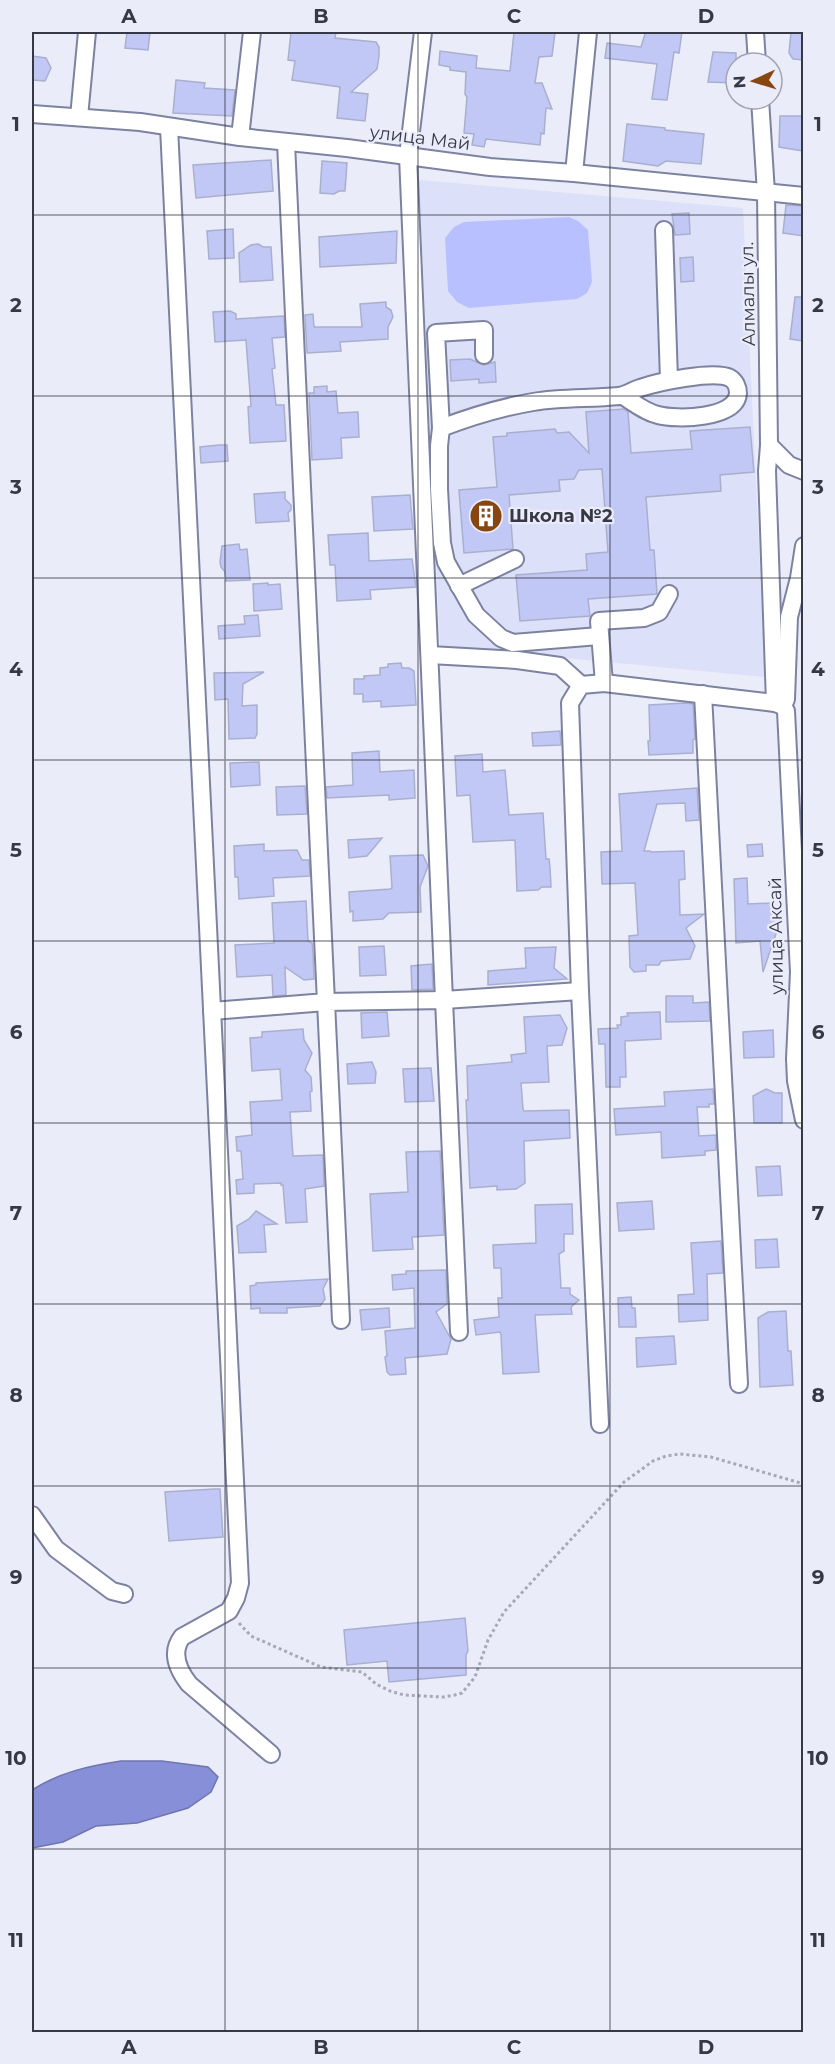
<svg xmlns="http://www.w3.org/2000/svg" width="835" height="2064" font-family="Montserrat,sans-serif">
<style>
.built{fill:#dce0f8}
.green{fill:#b8c0ff}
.water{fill:#878fd9;stroke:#6f75ad;stroke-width:1.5}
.building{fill:#c1c8f6;stroke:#aaafce;stroke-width:1.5}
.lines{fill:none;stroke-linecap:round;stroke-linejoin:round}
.minor-casing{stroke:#7d82a0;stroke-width:20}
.path{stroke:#a7a9b7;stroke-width:3;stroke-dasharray:3 3;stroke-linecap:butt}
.minor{stroke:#fff;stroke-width:16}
.grid{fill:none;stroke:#363845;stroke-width:1.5;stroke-opacity:0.55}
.labels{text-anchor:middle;stroke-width:4.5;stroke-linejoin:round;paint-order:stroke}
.street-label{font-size:18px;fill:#363845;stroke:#eaecfa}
.poi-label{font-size:18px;font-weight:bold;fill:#363845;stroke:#eaecfa;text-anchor:start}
.neatline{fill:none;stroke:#363845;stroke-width:2}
.grid-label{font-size:20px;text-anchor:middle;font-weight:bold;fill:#363845}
</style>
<rect width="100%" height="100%" fill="#eaecfa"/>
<path class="built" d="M 419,180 L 743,208 L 765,677 L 440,646 Z"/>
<path class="green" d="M 569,217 L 578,221 L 588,230 L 592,282 L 587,293 L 577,299 L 469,308 L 457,302 L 448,291 L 445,238 L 454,227 L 464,222 Z"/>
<path class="water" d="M 121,1761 L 162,1761 L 208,1767 L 218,1777 L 211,1792 L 188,1808 L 137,1823 L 96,1826 L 63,1842 L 32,1848 L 32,1790 C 60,1772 89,1766 121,1761 Z"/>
<g class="building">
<path d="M 127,32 L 150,32 L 148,50 L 125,48 Z"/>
<path d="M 291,32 L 336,32 L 335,38 L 376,42 L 379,47 L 379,56 L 377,69 L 351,92 L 368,94 L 365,121 L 337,118 L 340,87 L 292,80 L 295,61 L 288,60 Z"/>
<path d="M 514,32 L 555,32 L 552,56 L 539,57 L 535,83 L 542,83 L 552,109 L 546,108 L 544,134 L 541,133 L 540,145 L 486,139 L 484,147 L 472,145 L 474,134 L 464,133 L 467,97 L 465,94 L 466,72 L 450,70 L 450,67 L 439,65 L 440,51 L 477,56 L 476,68 L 510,71 Z"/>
<path d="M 648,32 L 682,32 L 679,53 L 674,52 L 667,100 L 652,99 L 657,64 L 605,58 L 607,43 L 641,47 L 645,34 Z"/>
<path d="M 791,32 L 804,32 L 804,60 L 793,59 L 789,53 Z"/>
<path d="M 713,52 L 736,53 L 736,83 L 708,82 Z"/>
<path d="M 32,56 L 46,58 L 51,68 L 45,81 L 32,80 Z"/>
<path d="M 176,80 L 205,83 L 204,88 L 235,90 L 232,116 L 173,113 Z"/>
<path d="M 780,116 L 804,116 L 804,151 L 779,147 Z"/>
<path d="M 627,124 L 665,128 L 665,130 L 704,134 L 701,164 L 666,161 L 658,166 L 623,161 Z"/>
<path d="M 271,160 L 273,191 L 196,198 L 193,165 Z"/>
<path d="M 322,161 L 347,163 L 345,191 L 339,191 L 334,194 L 320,193 Z"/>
<path d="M 786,205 L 804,206 L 804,236 L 783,233 Z"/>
<path d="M 689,213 L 690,234 L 675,235 L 672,214 Z"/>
<path d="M 233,229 L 234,258 L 209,259 L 207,231 Z"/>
<path d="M 397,231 L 396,263 L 320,267 L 319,237 Z"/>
<path d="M 258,244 L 263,247 L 271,247 L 273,280 L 240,282 L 239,253 L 251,245 Z"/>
<path d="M 693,257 L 694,281 L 681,282 L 680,258 Z"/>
<path d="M 795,297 L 804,297 L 803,341 L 790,339 Z"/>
<path d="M 386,302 L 386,307 L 391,310 L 393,317 L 388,327 L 388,339 L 340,342 L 341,351 L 307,353 L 305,315 L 313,314 L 314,327 L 362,327 L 360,304 Z"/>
<path d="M 230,311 L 236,314 L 236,319 L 284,316 L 285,337 L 272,338 L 275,368 L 272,369 L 276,405 L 284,405 L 286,441 L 250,443 L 248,407 L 251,406 L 246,340 L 215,342 L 213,312 Z"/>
<path d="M 470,359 L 483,365 L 495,362 L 496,382 L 479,383 L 479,379 L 451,381 L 450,360 Z"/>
<path d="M 327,386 L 327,392 L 336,391 L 338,413 L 358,412 L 359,437 L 341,438 L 342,458 L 312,460 L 309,393 L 314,393 L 314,387 Z"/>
<path d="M 624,409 L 628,412 L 631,453 L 692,449 L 690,431 L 750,427 L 754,472 L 720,475 L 721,491 L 646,497 L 650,550 L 654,550 L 657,594 L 588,599 L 590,616 L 520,621 L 516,575 L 587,570 L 586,554 L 608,552 L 602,469 L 579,470 L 574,479 L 559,480 L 560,491 L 509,495 L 513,549 L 464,553 L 459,490 L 497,487 L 493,437 L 507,436 L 507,433 L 555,429 L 557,433 L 569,432 L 589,453 L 586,412 Z"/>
<path d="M 219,445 L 227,445 L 228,461 L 201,463 L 200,447 Z"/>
<path d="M 285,492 L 285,499 L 291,505 L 291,510 L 288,513 L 289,521 L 256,523 L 254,494 Z"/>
<path d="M 410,495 L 413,529 L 374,531 L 372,497 Z"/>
<path d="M 368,533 L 369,561 L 412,559 L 416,587 L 370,590 L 371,599 L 337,601 L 335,565 L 330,565 L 328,535 Z"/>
<path d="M 239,544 L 240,550 L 247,549 L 250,580 L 226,581 L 225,572 L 221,567 L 220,562 L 222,546 Z"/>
<path d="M 268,583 L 268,585 L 280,584 L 282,609 L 254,611 L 253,584 Z"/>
<path d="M 258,615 L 260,636 L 219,639 L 218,626 L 245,624 L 244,616 Z"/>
<path d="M 401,663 L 402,668 L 409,668 L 414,671 L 416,705 L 381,707 L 381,701 L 363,702 L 363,694 L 354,694 L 354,679 L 364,679 L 364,676 L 380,675 L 380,668 L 388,667 L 388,664 Z"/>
<path d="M 264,672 L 243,684 L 242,706 L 257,705 L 257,734 L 255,738 L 229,739 L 228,699 L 215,700 L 214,673 Z"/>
<path d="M 686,703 L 693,704 L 695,739 L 693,740 L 693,753 L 649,755 L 648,741 L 650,741 L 649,705 Z"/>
<path d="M 560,731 L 561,745 L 533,746 L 532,733 Z"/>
<path d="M 379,751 L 380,772 L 414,770 L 415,798 L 389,800 L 389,795 L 327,798 L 326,787 L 353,785 L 352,753 Z"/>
<path d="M 482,754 L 483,772 L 505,770 L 509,815 L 543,813 L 546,859 L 549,859 L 550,867 L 551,887 L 542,887 L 538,890 L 517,891 L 515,840 L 473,842 L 470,795 L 457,796 L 455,756 Z"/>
<path d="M 259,762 L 260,785 L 231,787 L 230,763 Z"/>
<path d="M 305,786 L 307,814 L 277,815 L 276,787 Z"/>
<path d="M 697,788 L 699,820 L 686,821 L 685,803 L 657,804 L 644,851 L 650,851 L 651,852 L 684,851 L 685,879 L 679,880 L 680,915 L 704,914 L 686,928 L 695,946 L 690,959 L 661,961 L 659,965 L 646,965 L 646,971 L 634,972 L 630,967 L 629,936 L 638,935 L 635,883 L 602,884 L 601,852 L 622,851 L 619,794 Z"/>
<path d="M 382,838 L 367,856 L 349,858 L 348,840 Z"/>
<path d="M 264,844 L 264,851 L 297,850 L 302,860 L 309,860 L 310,876 L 273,878 L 274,896 L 239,899 L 238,877 L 235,877 L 234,846 Z"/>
<path d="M 762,844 L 763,856 L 748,857 L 747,845 Z"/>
<path d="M 423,855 L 428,866 L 420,887 L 421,912 L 389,913 L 383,919 L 353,921 L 353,911 L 350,912 L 349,892 L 390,889 L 392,888 L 390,856 Z"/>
<path d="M 747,878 L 748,904 L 772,903 L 772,909 L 779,925 L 763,972 L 760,941 L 736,943 L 734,879 Z"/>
<path d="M 306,901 L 308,941 L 312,943 L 313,952 L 314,979 L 304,980 L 285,967 L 286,995 L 273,996 L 272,975 L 237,977 L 235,945 L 274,943 L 272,903 Z"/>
<path d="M 384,946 L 386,975 L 360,976 L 359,947 Z"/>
<path d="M 556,947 L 554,968 L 567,979 L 488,985 L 488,971 L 526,968 L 525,948 Z"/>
<path d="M 432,964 L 433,989 L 412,990 L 411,966 Z"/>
<path d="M 666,996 L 693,996 L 693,1003 L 709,1002 L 710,1021 L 666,1022 Z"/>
<path d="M 387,1012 L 389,1036 L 362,1038 L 361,1013 Z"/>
<path d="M 660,1012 L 661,1039 L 625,1041 L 626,1077 L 620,1077 L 620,1087 L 606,1087 L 605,1044 L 599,1044 L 598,1029 L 618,1028 L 617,1025 L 621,1025 L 621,1017 L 628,1016 L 627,1013 Z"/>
<path d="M 560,1015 L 567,1028 L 562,1045 L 547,1046 L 549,1082 L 521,1083 L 523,1109 L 524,1111 L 569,1110 L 570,1138 L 524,1141 L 525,1183 L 516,1189 L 497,1190 L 497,1186 L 470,1188 L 466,1100 L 468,1100 L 467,1066 L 512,1062 L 511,1055 L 526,1053 L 524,1017 Z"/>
<path d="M 303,1029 L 304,1040 L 312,1053 L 305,1070 L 311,1077 L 312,1091 L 310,1092 L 311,1111 L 290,1112 L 293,1156 L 323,1155 L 324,1186 L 305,1189 L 307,1222 L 286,1223 L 283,1185 L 281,1185 L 281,1183 L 254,1184 L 254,1193 L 237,1194 L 236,1180 L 243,1179 L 241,1151 L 237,1151 L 236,1137 L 252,1135 L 250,1102 L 282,1100 L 280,1069 L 252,1071 L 250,1038 L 262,1037 L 262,1032 Z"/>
<path d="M 773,1030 L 774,1057 L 744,1058 L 743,1032 Z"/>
<path d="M 372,1062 L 376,1072 L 375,1083 L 348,1084 L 347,1064 Z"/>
<path d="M 431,1068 L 434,1101 L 405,1102 L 403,1069 Z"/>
<path d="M 713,1089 L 714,1104 L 709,1104 L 709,1107 L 697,1107 L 699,1136 L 716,1135 L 716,1150 L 705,1151 L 705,1155 L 662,1158 L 661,1132 L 616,1135 L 614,1109 L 665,1106 L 664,1092 Z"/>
<path d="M 766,1089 L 775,1093 L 782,1093 L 782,1123 L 754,1123 L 753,1096 Z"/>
<path d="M 440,1151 L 444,1235 L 412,1237 L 413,1249 L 373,1251 L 370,1194 L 408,1192 L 406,1152 Z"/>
<path d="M 780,1166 L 782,1195 L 758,1196 L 756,1167 Z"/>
<path d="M 652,1201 L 654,1229 L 619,1231 L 617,1203 Z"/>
<path d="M 572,1204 L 573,1234 L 564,1234 L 564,1251 L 559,1254 L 561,1288 L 570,1288 L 570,1294 L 579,1300 L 571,1307 L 572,1314 L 535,1315 L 539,1372 L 503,1374 L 501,1335 L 500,1332 L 476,1335 L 474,1320 L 499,1317 L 498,1298 L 502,1298 L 501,1268 L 494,1268 L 493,1245 L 536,1243 L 535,1205 Z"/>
<path d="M 256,1211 L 277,1224 L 264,1225 L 266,1252 L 239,1253 L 237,1226 L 249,1219 Z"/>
<path d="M 777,1239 L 779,1267 L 756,1268 L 755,1240 Z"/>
<path d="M 721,1241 L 723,1273 L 707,1274 L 708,1320 L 679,1322 L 678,1295 L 694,1294 L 691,1243 Z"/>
<path d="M 446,1270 L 447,1304 L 436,1312 L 451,1339 L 447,1354 L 405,1358 L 406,1374 L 390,1375 L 387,1372 L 385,1357 L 387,1356 L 385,1331 L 415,1328 L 414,1288 L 393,1290 L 392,1275 L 406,1274 L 406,1271 Z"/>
<path d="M 328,1279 L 323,1289 L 325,1299 L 320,1306 L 287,1308 L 287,1313 L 260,1313 L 260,1308 L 251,1309 L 250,1286 L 256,1285 L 256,1283 Z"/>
<path d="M 631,1297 L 632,1308 L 635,1308 L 636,1327 L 619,1327 L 618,1298 Z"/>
<path d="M 389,1308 L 390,1327 L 362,1330 L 360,1310 Z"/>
<path d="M 786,1311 L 788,1351 L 791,1351 L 793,1385 L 760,1387 L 758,1318 L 768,1312 Z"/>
<path d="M 674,1336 L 676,1364 L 637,1367 L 636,1338 Z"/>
<path d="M 214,1489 L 220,1489 L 223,1537 L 169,1541 L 165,1492 Z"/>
<path d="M 465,1618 L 468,1651 L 466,1655 L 466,1675 L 389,1682 L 387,1661 L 347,1665 L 344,1630 Z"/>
</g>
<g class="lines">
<defs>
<g id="minor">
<path d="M 423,32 L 408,156 L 444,1000 L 580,991"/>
<path d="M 755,32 L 757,63"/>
<path d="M 760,99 L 766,193 L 769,445 L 767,471 L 775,703"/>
<path d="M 32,114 L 140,122 L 240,137 L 347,148 L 490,167 L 574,173 L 804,196"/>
<path d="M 79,117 L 87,32"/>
<path d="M 169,127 L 240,1583 L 236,1598 L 229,1611 L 182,1637 C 170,1653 178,1670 189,1684 L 271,1754"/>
<path d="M 240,137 L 252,32"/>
<path d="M 574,173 L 588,32"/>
<path d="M 664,230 L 669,380"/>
<path d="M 484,355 L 484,330 L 436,333 L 441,428 L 439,446 L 439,489 L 442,543 L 446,562 L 476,615 L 501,638 L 513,643 L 599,636"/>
<path d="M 441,428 C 470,417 503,407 533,402 C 562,397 591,399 619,396 C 627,395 633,390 640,388 C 658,382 714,370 730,378 C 735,381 738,387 738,393 C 737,419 676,420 658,415 C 645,412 634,403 623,396"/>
<path d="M 769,445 L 789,465 L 804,471"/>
<path d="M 804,546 L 799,578 L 789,617 L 786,699 L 783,706 L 786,711 L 799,972 L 795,1059 L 796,1081 L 804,1120"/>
<path d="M 459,586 L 515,559"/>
<path d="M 430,655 L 517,660 L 560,666 L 581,685"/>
<path d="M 604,683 L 599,621 L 644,618 L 659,612 L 669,594"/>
<path d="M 703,694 L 739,1384"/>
<path d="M 212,1011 L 326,1002 L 286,143"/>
<path d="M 341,1320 L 326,1002 L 444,1000 L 459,1332"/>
<path d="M 600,1424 L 580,991 L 570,703 L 581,685 L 604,683 L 775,703 L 783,706"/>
<path d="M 32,1515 L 56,1549 L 112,1591 L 124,1594"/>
</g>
</defs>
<use href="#minor" class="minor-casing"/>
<path class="path" d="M 239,1623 L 251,1636 L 321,1667 L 362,1672 L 376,1684 L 390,1691 L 404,1695 L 443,1697 L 455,1695 L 462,1693 L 475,1677 L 488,1640 L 504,1612 L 624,1482 L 653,1461 L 666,1456 L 680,1454 L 711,1457 L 804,1484"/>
<use href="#minor" class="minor"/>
</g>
<path class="grid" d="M 225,32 L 225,2032M 418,32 L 418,2032M 610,32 L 610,2032M 32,215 L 804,215M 32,396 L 804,396M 32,578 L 804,578M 32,760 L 804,760M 32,941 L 804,941M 32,1123 L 804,1123M 32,1304 L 804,1304M 32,1486 L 804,1486M 32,1668 L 804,1668M 32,1849 L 804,1849"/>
<defs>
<symbol id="building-disc" viewBox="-11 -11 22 22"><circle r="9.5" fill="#874611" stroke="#eaecfa"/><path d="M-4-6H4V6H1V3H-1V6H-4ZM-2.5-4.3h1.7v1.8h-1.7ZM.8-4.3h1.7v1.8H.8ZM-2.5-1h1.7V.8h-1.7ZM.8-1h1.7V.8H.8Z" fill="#fff"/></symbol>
</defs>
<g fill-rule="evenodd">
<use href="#building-disc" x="467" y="497" width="38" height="38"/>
</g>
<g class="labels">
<g class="street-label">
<text transform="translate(420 138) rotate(7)" y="6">улица Май</text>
<text transform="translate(748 294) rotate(-91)" y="6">Алмалы ул.</text>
<text transform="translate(776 936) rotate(-91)" y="6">улица Аксай</text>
</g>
<g class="poi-label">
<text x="509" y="522">Школа №2</text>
</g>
</g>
<rect width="835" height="2064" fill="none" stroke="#eaecfa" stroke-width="66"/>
<g transform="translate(754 81) rotate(266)"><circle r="28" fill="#eaecfa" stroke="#a2a4b2" stroke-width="1.5"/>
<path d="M0-4.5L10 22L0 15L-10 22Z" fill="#874611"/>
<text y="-9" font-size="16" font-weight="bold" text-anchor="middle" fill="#363845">N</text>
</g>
<rect x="33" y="33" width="769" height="1998" class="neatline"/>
<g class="grid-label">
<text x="129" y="23">A</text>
<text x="321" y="23">B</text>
<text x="514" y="23">C</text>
<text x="706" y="23">D</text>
<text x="16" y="131">1</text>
<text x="818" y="131">1</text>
<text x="16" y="312">2</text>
<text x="818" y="312">2</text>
<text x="16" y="494">3</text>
<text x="818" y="494">3</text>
<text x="16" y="676">4</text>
<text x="818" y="676">4</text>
<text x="16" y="857">5</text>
<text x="818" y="857">5</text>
<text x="16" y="1039">6</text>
<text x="818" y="1039">6</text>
<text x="16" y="1220">7</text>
<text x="818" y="1220">7</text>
<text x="16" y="1402">8</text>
<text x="818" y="1402">8</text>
<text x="16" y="1584">9</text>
<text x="818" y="1584">9</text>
<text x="16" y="1765">10</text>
<text x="818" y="1765">10</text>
<text x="16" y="1947">11</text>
<text x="818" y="1947">11</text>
<text x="129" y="2054">A</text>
<text x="321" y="2054">B</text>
<text x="514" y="2054">C</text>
<text x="706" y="2054">D</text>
</g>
</svg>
